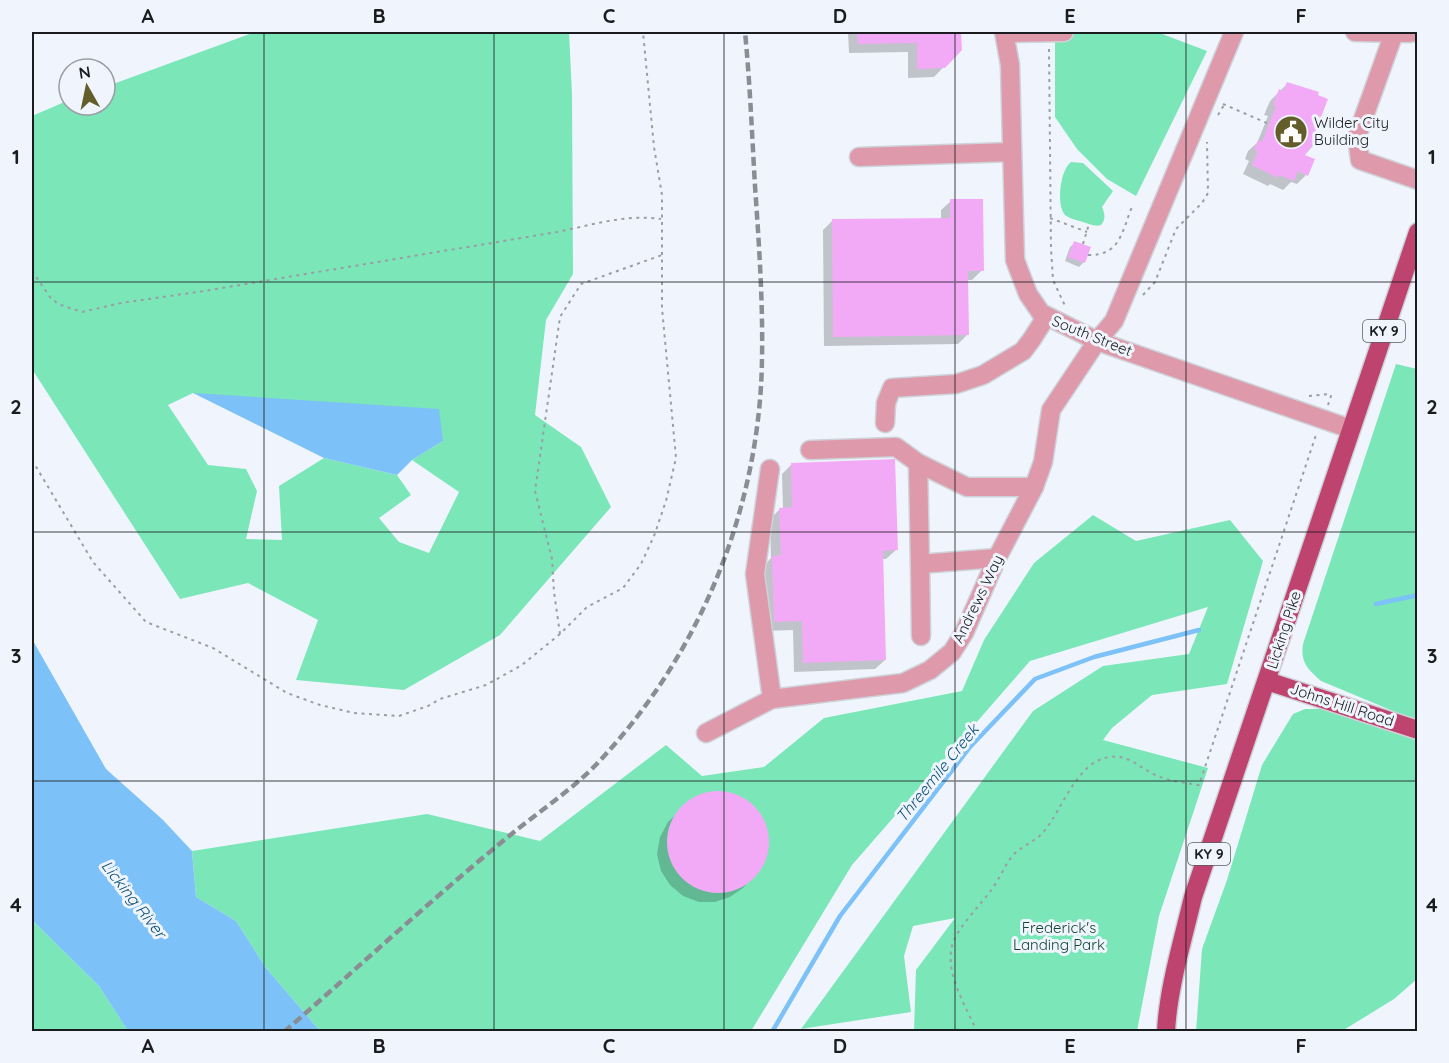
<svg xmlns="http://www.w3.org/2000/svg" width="1449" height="1063" font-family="Quicksand,sans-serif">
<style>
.green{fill:#7be6b8;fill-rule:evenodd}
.water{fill:#7cc1f7}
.shadow{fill:#0003}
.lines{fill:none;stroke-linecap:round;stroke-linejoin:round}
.stream{stroke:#7cc1f7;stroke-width:4.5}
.building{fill:#f3aaf6}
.minor-casing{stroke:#ced2d9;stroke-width:21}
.major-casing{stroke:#ced2d9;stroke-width:21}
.path{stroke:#9a9ea4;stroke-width:2;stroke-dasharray:3 4.5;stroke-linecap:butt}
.minor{stroke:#de99ab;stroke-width:18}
.major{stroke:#be436e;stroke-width:18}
.rail{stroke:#8a8d93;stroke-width:4.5;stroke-dasharray:9 4.5;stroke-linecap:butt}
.grid{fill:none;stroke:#1a1c1f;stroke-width:1.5;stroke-opacity:0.55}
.labels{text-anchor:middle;stroke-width:6;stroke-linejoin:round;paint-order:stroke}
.shield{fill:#f0f5fd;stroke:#5a5d62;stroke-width:1.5}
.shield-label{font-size:14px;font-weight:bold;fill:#1a1c1f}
.poi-label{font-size:15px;fill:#1a1c1f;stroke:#f0f5fd;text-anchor:start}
.street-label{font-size:15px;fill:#1a1c1f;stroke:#f0f5fd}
.park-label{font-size:15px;fill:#114531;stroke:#f0f5fd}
.water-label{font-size:16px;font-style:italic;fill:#0a507b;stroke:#f0f5fd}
.neatline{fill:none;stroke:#1a1c1f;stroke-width:2}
.grid-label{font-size:20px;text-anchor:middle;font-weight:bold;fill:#1a1c1f}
</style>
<rect width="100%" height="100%" fill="#f0f5fd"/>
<g class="green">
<path d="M 255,32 L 569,32 L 572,94 L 573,274 L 546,320 L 535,415 L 581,447 L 611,507 L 500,635 L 404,690 L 296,680 L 318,620 L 248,583 L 180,599 L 32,369 L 32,116 L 69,100 L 69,105 L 105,105 L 105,87 ZM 193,393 L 443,441 L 412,460 L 459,492 L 429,553 L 399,542 L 379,518 L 411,495 L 397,475 L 324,458 L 279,486 L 282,540 L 246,539 L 257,491 L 246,469 L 208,465 L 168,405 Z"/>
<path d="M 1055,32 L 1157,32 L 1207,51 L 1136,196 L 1107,179 L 1077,149 L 1055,117 Z"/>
<path d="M 1071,162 L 1083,163 L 1113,191 L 1102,207 C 1105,214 1106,219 1101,225 C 1095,227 1090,224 1083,222 C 1077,220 1070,219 1065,215 C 1056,205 1060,170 1071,162 Z"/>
<path d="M 1396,364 L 1417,369 L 1417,721 L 1321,681 C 1308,670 1300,662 1303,644 Z"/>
<path d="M 1093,515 L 1136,541 L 1230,520 L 1263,561 L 1227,684 L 1152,695 L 1112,728 L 1103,740 L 1208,768 L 1159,916 L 1137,1031 L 914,1031 L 916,970 L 955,918 L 913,926 L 904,956 L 911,1012 L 801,1029 L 1033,711 L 1103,666 L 1189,654 L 1208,607 L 1030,661 L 852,865 L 751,1031 L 320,1031 L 266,968 L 236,921 L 196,897 L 192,851 L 427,814 L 540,841 L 666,745 L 702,776 L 764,767 L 824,718 L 962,691 L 984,640 L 1034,563 Z"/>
<path d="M 1305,709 L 1323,709 L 1417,740 L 1417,979 L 1394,999 L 1342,1031 L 1196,1032 L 1202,949 L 1227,880 L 1262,765 L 1293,714 Z"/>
<path d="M 32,920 L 99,986 L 128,1031 L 32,1031 Z"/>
</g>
<g class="water">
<path d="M 193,393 L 439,409 L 443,441 L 412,460 L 397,475 L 324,458 Z"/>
<path d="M 32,639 L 106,769 L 163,820 L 192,851 L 196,897 L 236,921 L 266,968 L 320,1031 L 128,1031 L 99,986 L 32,920 Z"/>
</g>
<g class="shadow">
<path d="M 848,32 L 960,32 L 960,50 L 934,77 L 908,78 L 908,52 L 849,53 Z"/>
<path d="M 1287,84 L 1314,130 L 1314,145 L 1303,156 L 1306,175 L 1297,184 L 1291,182 L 1283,190 L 1270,184 L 1268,186 L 1243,174 L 1249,161 L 1245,159 L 1248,151 L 1257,143 L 1268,116 L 1264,115 L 1270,101 Z"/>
<path d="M 951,201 L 982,270 L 972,280 L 966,280 L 967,335 L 958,344 L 824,346 L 823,230 L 832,221 L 941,219 L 941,210 Z"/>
<path d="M 1075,243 L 1084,262 L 1079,267 L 1065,261 L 1070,247 Z"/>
<path d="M 792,464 L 896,550 L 886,559 L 882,559 L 885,660 L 875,669 L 794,672 L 793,630 L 765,631 L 763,567 L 771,558 L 770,519 L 780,509 L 783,509 L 782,474 Z"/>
<path d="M 724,793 L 739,797 L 752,806 L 762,818 L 767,833 L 768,849 L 763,865 L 743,888 L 730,897 L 715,902 L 699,902 L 683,896 L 670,885 L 661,871 L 657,854 L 660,837 L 668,822 L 691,800 L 707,794 Z"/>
</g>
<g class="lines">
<g class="stream">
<path d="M 1376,604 L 1418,595"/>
<path d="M 772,1032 L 840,916 L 970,747 L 1035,679 L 1094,657 L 1199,630"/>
</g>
</g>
<g class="building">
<path d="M 857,32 L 961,32 L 962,50 L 945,68 L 917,69 L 917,43 L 858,44 Z"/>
<path d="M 1287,82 L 1319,92 L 1318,95 L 1328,99 L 1316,130 L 1317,134 L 1315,139 L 1317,140 L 1315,146 L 1313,145 L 1305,155 L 1315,159 L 1308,176 L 1298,171 L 1294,181 L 1279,175 L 1278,178 L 1252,165 L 1258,151 L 1254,150 L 1258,140 L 1262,142 L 1276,106 L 1273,105 L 1279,89 L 1283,91 Z"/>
<path d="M 950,199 L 983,199 L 984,271 L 968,271 L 969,335 L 833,337 L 832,219 L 950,218 Z"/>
<path d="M 1074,241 L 1091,247 L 1085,263 L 1068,257 Z"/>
<path d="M 895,459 L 898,550 L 883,551 L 886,660 L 803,663 L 802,621 L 774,622 L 772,556 L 781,555 L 779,508 L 792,507 L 791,463 Z"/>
<circle cx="718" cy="842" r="51"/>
</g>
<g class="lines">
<defs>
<g id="minor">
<path d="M 1004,32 L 1010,65 L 1015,260 L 1028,294 L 1041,313 L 1097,341 L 1351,429"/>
<path d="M 1355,32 L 1409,33 L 1414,32"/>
<path d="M 1005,33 L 1064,32"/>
<path d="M 1394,33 L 1357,136 L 1360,160 L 1418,180"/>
<path d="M 859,157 L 1012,152"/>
<path d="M 885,423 L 886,403 L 892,388 L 956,384 L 983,375 L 1023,351 L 1032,339 L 1046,317"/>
<path d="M 810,450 L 896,447 L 918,463"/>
<path d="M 770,469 L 755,574 L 772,699"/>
<path d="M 997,558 L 920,564 L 918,463 L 967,487 L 1034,487"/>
<path d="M 920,564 L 921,636"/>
<path d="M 706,733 L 772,699 L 903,683 L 930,670 L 952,652 L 964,633 L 997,558 L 1034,487 L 1043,462 L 1051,410 L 1097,341 L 1114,321 L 1234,32"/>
</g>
<g id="major">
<path d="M 1267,681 L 1418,730"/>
<path d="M 1166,1032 C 1168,988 1183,940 1193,897 L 1418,232"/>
</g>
</defs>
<use href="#minor" class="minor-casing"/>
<use href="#major" class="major-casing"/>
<g class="path">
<path d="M 1049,49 L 1051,249 L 1053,280 L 1066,308"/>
<path d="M 1223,104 L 1269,124"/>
<path d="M 1218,115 L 1224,105"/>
<path d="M 1050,218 L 1087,232"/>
<path d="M 1083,244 L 1089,224"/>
<path d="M 1088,255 C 1119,256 1122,233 1131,209 L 1136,211"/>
<path d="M 32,271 L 50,297 L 58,304 L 82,312 L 121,303 L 204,291 L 557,232 C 592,225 625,214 661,219"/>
<path d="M 1143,295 L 1155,282 L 1176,229 L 1202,203 L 1208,193 L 1207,142"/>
<path d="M 1309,396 L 1330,394 L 1331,396 L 1328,405"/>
<path d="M 32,460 L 93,562 L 146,622 L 213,648 L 287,693 L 320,705 L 354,713 L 399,716 L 428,706 L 440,699 L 486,685 L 522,665 L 560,634 L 587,607 L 623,588 L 641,564 L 654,536 L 666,501 L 676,458 L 662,308 L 662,195 L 654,147 L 643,32"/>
<path d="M 560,634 L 554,592 L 552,559 L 535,491 L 560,317 L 581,284 L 662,255"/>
<path d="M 977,1032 C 966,1006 945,974 952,946 C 956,928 984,902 994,886 C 1001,876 1005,865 1013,855 C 1023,845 1037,841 1045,830 C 1063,808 1077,761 1110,757 C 1128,754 1140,768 1155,775 C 1169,781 1185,783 1199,785 L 1316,435"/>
</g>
<use href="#minor" class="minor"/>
<use href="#major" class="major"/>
<path class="rail" d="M 284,1032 C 361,965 435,896 514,832 C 545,807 579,785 605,755 C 703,648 760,504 762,359 C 763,301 759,244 755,186 C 752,135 750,83 745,32"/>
</g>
<path class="grid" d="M 264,32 L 264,1032M 494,32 L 494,1032M 724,32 L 724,1032M 955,32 L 955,1032M 1186,32 L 1186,1032M 32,282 L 1418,282M 32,532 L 1418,532M 32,781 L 1418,781"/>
<defs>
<symbol id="civic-disc" viewBox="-11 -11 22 22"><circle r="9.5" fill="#635d29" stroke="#f0f5fd"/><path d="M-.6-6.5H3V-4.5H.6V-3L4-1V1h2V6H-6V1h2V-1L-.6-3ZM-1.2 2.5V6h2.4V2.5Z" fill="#fff"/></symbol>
</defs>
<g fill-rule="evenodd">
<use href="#civic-disc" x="1272" y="113" width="38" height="38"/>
</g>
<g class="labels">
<g class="shield">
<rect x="1363" y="320" width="42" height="22" rx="4.5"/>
<rect x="1188" y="843" width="42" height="22" rx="4.5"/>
</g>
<g class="shield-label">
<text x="1384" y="336">KY 9</text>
<text x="1209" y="859">KY 9</text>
</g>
<g class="poi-label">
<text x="1314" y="128">Wilder City<tspan x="1314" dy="17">Building</tspan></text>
</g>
<g class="street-label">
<text transform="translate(1092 336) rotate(22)" y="5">South Street</text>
<text transform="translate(978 599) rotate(-64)" y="5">Andrews Way</text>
<text transform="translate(1284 630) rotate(-72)" y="5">Licking Pike</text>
<text transform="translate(1342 705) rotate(18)" y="5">Johns Hill Road</text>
</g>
<g class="park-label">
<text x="1059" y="933">Frederick's<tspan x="1059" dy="17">Landing Park</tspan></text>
</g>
<g class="water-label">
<text transform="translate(937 773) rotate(-51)" y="6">Threemile Creek</text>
<text transform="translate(134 899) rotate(52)" y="6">Licking River</text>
</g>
</g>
<rect width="1449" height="1063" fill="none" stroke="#f0f5fd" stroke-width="66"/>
<g transform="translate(87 87) rotate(351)"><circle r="28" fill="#f0f5fd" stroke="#9a9ea4" stroke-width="1.5"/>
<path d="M0-4.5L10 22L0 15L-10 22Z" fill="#635d29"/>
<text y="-9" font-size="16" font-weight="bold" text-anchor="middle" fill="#1a1c1f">N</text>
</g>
<rect x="33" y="33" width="1383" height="997" class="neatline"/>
<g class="grid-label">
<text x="148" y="23">A</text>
<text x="379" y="23">B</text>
<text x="609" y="23">C</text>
<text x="840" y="23">D</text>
<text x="1070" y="23">E</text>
<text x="1301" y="23">F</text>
<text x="16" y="164">1</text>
<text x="1432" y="164">1</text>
<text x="16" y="414">2</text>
<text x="1432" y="414">2</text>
<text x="16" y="663">3</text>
<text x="1432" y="663">3</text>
<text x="16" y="912">4</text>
<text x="1432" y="912">4</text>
<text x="148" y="1053">A</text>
<text x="379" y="1053">B</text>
<text x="609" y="1053">C</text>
<text x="840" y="1053">D</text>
<text x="1070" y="1053">E</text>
<text x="1301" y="1053">F</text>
</g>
</svg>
